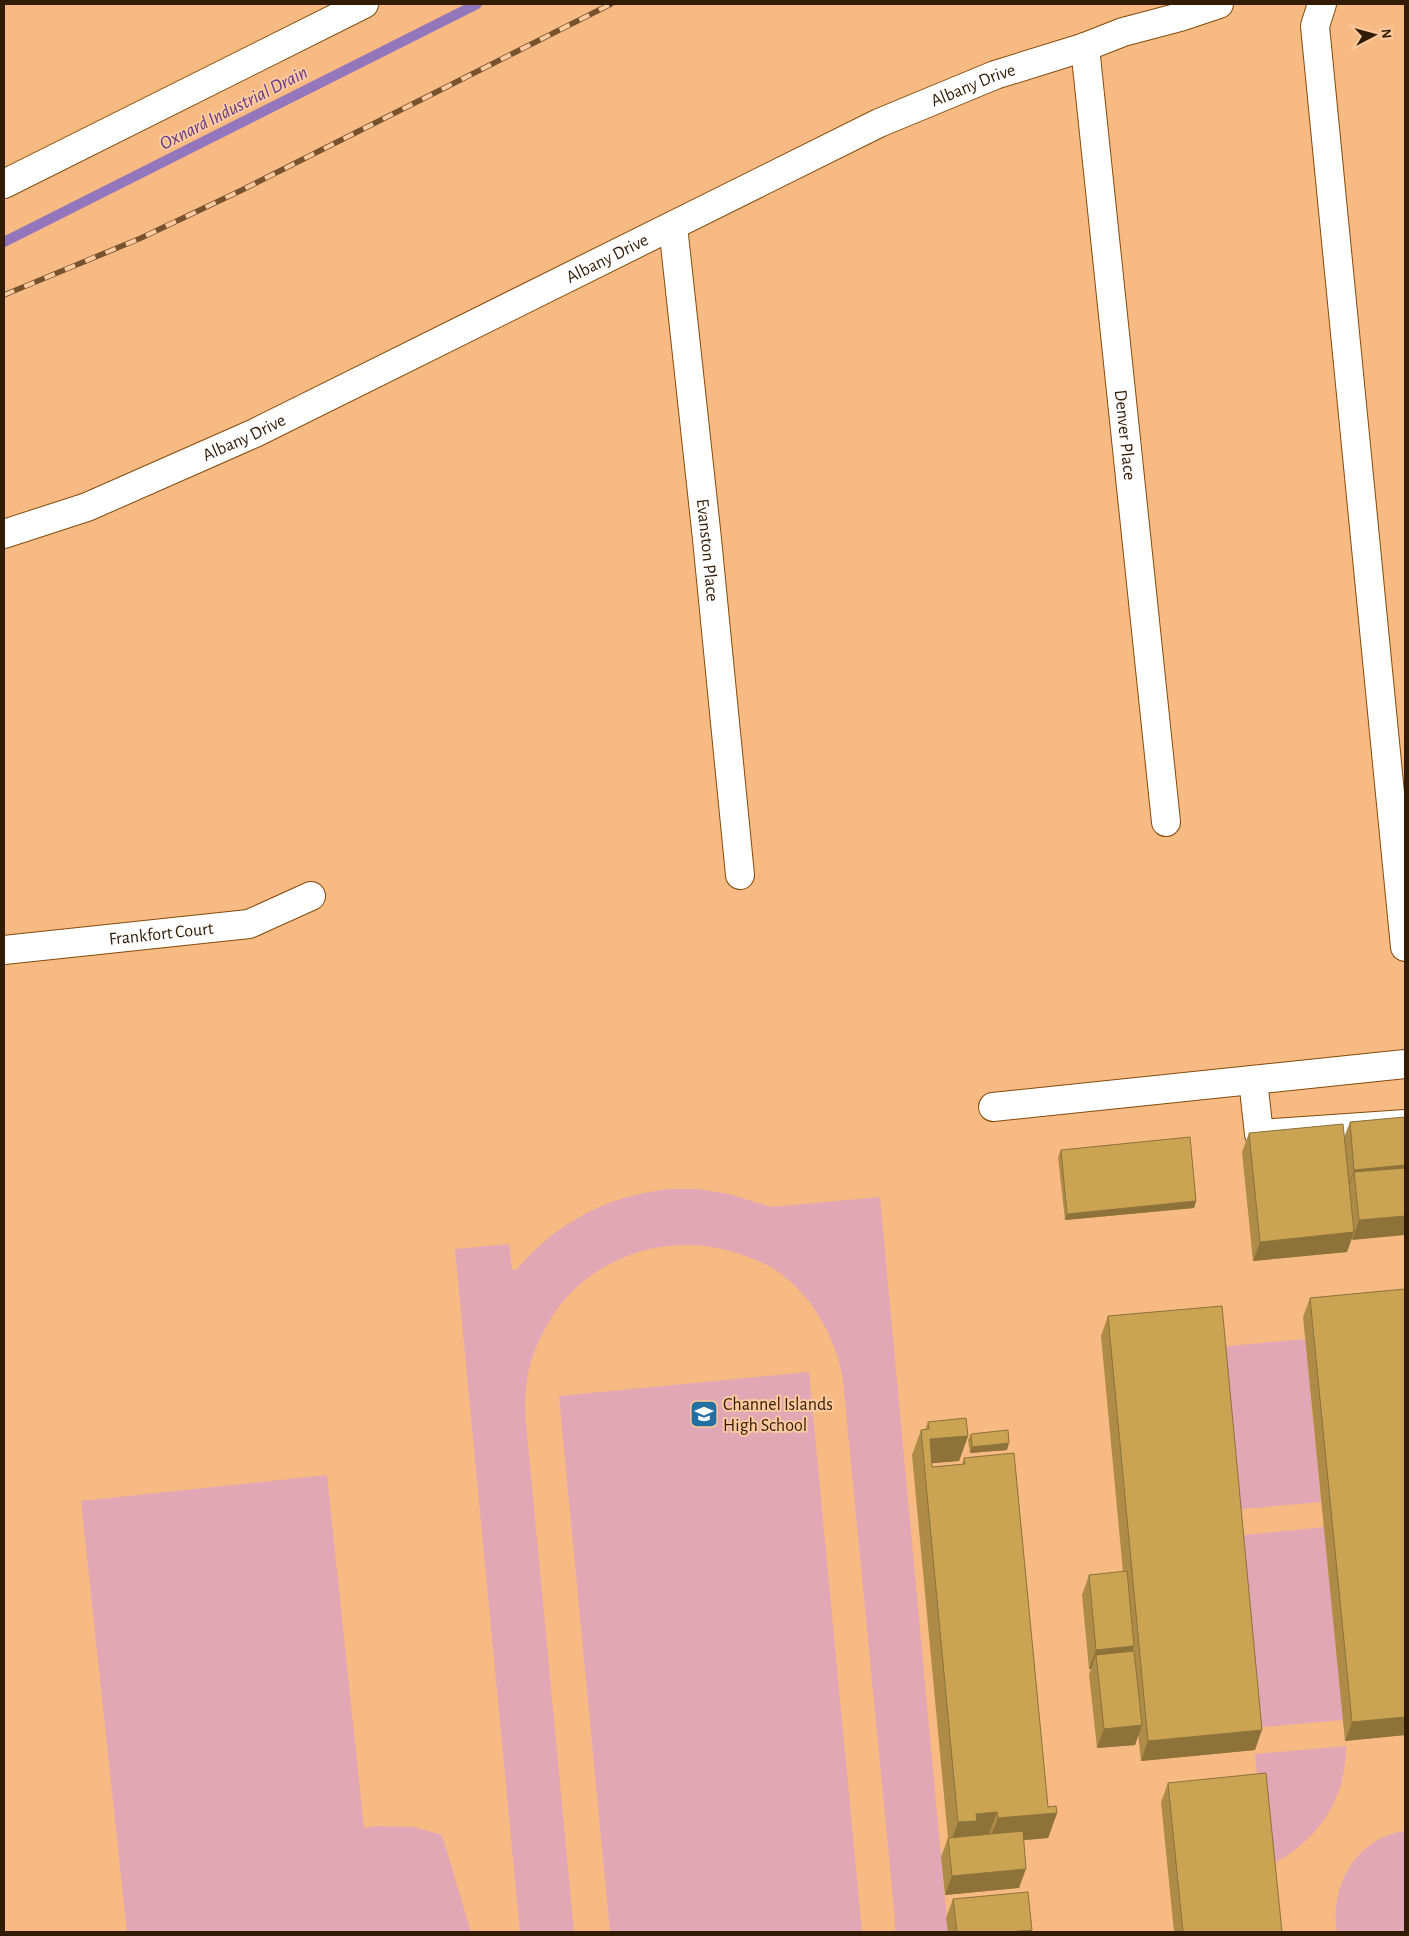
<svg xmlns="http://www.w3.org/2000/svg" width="1409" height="1936" font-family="'Alegreya Sans',sans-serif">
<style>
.green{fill:#e1a7b4}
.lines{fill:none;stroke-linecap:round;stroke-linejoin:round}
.stream{stroke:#9476bc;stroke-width:10}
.minor-casing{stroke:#824c0d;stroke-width:30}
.minor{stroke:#fff;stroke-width:28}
.rail-casing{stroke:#76522f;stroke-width:5.5}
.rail{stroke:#fcca9e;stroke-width:4;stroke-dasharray:11;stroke-linecap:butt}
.wall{fill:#ae8c47}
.shaded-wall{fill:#8d723a}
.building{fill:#caa353;stroke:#8d723a}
.labels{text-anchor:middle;stroke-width:4;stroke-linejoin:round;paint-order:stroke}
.street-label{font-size:18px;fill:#331c05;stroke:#fcca9e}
.poi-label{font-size:18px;fill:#331c05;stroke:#fcca9e;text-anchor:start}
.water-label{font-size:19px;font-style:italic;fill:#62388e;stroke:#fcca9e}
</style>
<rect width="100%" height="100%" fill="#f7ba82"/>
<g class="green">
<path d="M 670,1189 L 698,1189 L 729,1194 L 771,1207 L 880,1197 L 948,1932 L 895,1932 L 895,1919 L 843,1380 C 837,1342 816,1302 785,1277 C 775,1268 761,1262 748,1257 C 676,1228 591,1253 550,1320 C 539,1338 530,1359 527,1380 C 524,1398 525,1416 527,1433 L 574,1932 L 520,1932 L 455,1249 L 509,1244 L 512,1270 L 516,1270 C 558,1222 606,1196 670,1189 Z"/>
<path d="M 1305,1339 L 1321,1502 L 1232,1510 L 1217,1347 Z"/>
<path d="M 809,1372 L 862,1932 L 610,1932 L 559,1396 Z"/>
<path d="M 327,1475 L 364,1828 L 377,1826 L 414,1827 L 442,1835 L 471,1932 L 127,1932 L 81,1501 Z"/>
<path d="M 1324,1527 L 1343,1720 L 1253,1728 L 1235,1536 Z"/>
<path d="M 1346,1746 C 1346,1802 1316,1843 1267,1867 L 1255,1754 Z"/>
<path d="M 1405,1831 L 1405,1932 L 1337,1932 C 1329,1886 1357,1837 1405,1831 Z"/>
</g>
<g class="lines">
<path class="stream" d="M 4,242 L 477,4"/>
<defs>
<g id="minor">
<path d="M 1322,4 L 1315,26 L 1405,947"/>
<path id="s1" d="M 1085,47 L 1166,822"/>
<path d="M 4,184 L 364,4"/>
<path id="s2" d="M 673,226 L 707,539 L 740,875"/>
<path id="s3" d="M 4,534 L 87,507 L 255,433 L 879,123 L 995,75 L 1085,47 L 1123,32 L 1180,17 L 1219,4"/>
<path id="s4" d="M 4,950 L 249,924 L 311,896"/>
<path d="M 1253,1080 L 1259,1134 L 1405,1124"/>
<path d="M 993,1107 L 1405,1064"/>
</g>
</defs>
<use href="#minor" class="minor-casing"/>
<use href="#minor" class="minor"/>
<defs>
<path id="rail" d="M 4,295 L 141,238 L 242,190 L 611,4"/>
</defs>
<use href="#rail" class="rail-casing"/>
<use href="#rail" class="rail"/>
</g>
<g class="wall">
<path d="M 1405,1117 L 1352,1240 L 1352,1238 L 1347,1252 L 1253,1261 L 1242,1152 L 1249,1133 L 1344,1137 L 1350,1122 Z"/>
<path d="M 1061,1150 L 1196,1201 L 1194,1208 L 1065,1220 L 1058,1157 Z"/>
<path d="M 1310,1298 L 1405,1735 L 1345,1741 L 1303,1317 Z"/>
<path d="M 1108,1316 L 1255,1750 L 1141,1761 L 1138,1734 L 1135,1745 L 1097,1748 L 1089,1674 L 1091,1669 L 1089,1669 L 1082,1595 L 1089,1575 L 1123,1572 L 1101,1336 Z"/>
<path d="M 928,1422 L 968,1436 L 959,1461 L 932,1463 L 932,1467 L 962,1464 L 964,1458 L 1048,1807 L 1057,1813 L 1048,1838 L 1024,1840 L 1019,1888 L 945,1895 L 941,1857 L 948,1838 L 912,1455 L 921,1430 L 925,1430 Z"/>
<path d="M 971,1434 L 1007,1450 L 970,1453 L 968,1440 Z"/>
<path d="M 1168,1783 L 1282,1932 L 1174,1932 L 1161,1802 Z"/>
<path d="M 953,1899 L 1031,1932 L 948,1932 L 946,1918 Z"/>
</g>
<g class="shaded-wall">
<path d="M 1405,1165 L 1405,1184 L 1354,1172 L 1348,1189 L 1347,1189 L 1354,1170 Z"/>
<path d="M 1196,1201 L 1194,1208 L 1065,1220 L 1067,1214 Z"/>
<path d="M 1405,1216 L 1405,1235 L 1352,1240 L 1359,1220 Z"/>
<path d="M 1354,1232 L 1347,1252 L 1253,1261 L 1260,1242 Z"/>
<path d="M 968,1436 L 959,1461 L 924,1464 L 930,1439 Z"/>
<path d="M 1009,1443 L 1007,1450 L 970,1453 L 972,1447 Z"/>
<path d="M 1134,1646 L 1127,1666 L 1096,1655 L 1091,1669 L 1089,1669 L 1096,1650 Z"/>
<path d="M 1405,1717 L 1405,1735 L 1345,1741 L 1352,1722 Z"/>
<path d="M 1142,1725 L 1135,1745 L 1097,1748 L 1104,1729 Z"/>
<path d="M 1262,1730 L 1255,1750 L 1141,1761 L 1148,1741 Z"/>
<path d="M 997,1812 L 988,1837 L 949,1847 L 958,1822 L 976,1814 Z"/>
<path d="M 1057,1813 L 1048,1838 L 988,1843 L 998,1818 Z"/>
<path d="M 1026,1869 L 1019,1888 L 945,1895 L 952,1876 Z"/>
<path d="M 1032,1930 L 1031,1932 L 1008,1932 Z"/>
</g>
<g class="building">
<path d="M 1405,1117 L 1405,1165 L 1354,1170 L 1350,1122 Z"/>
<path d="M 1343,1124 L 1354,1232 L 1260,1242 L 1249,1133 Z"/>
<path d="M 1190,1137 L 1196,1201 L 1067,1214 L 1061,1150 Z"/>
<path d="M 1405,1168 L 1405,1216 L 1359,1220 L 1354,1172 Z"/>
<path d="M 1405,1289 L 1405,1717 L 1352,1722 L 1310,1298 Z"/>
<path d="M 1222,1306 L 1262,1730 L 1148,1741 L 1108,1316 Z"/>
<path d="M 966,1418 L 968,1436 L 930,1439 L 932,1467 L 965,1464 L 964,1458 L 1014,1453 L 1048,1807 L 1056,1806 L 1057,1813 L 998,1818 L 997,1812 L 976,1814 L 977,1821 L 958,1822 L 921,1430 L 929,1429 L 928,1422 Z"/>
<path d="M 1008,1430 L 1009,1443 L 972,1447 L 971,1434 Z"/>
<path d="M 1127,1571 L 1134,1646 L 1096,1650 L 1089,1575 Z"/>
<path d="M 1134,1651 L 1142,1725 L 1104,1729 L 1096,1655 Z"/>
<path d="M 1266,1773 L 1282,1932 L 1183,1932 L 1168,1783 Z"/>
<path d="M 1023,1831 L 1026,1869 L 952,1876 L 948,1838 Z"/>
<path d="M 1028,1892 L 1032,1930 L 1008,1932 L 957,1932 L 953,1899 Z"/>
</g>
<defs>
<symbol id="school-square" viewBox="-11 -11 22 22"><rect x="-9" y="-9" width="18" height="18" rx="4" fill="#246fa2" stroke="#fcca9e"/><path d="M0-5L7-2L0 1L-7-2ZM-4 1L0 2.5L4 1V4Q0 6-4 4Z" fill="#fff"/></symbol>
</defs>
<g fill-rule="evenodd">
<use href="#school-square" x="688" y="1398" width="32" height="32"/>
</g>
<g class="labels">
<g class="street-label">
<text dy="6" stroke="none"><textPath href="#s3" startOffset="1069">Albany Drive</textPath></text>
<text dy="6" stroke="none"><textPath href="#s3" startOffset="664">Albany Drive</textPath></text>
<text dy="6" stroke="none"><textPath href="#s1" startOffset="390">Denver Place</textPath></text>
<text dy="6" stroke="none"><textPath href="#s3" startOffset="259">Albany Drive</textPath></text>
<text dy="6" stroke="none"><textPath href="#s2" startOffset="326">Evanston Place</textPath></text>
<text dy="6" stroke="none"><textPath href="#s4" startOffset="158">Frankfort Court</textPath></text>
</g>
<g class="poi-label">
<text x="723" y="1410">Channel Islands<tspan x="723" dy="21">High School</tspan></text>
</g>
<g class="water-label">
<text transform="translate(233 107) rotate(-27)" y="7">Oxnard Industrial Drain</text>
</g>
</g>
<rect width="1409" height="1936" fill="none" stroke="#331c05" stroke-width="10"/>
<g transform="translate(1374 35) rotate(84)" stroke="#fcca9e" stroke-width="4" paint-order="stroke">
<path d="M0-4L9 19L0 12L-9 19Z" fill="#331c05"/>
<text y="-8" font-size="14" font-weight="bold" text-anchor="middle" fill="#331c05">N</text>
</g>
</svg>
